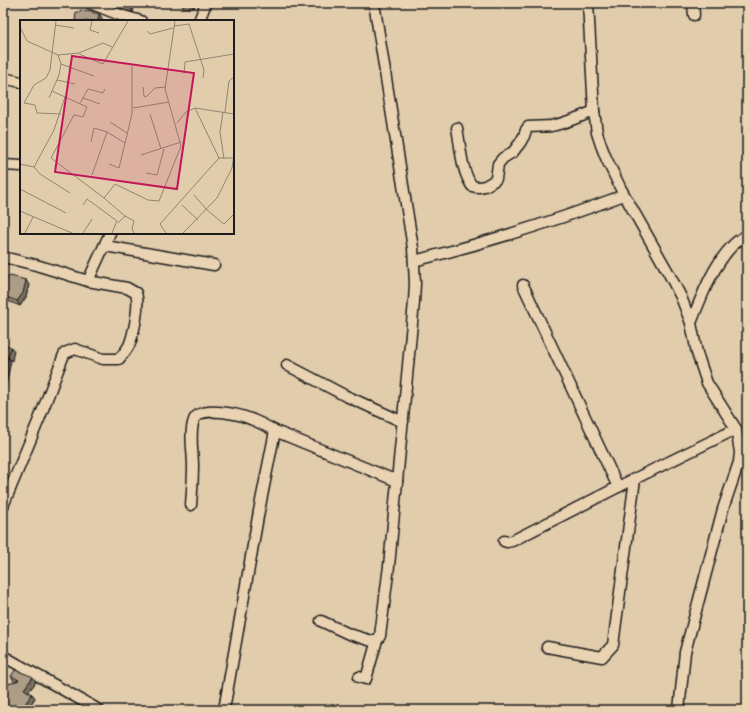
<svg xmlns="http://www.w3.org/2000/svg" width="750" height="713" font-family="Dekko,sans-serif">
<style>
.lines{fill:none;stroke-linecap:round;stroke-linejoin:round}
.minor-casing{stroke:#1c1c1c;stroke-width:13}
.minor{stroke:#e9d3b2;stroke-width:10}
.wall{fill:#958773;stroke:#1c1c1c}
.shaded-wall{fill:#796e5e;stroke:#1c1c1c}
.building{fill:#ad9d86;stroke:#1c1c1c}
.inset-road{fill:none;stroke:#928672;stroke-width:1}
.view{fill:#c2185b;fill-opacity:0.15;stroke:#c2185b;stroke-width:2}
.inset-edge{fill:none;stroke:#1c1c1c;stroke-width:2}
</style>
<rect width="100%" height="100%" fill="#e1ccac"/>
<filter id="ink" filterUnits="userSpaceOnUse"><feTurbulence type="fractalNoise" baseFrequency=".025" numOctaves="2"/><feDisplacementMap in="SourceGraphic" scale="8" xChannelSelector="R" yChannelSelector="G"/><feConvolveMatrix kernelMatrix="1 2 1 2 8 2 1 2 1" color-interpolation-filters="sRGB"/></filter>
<g filter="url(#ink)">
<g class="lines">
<defs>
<g id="minor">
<path d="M 90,3 L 120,15 L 141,21"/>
<path d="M 588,3 L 594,111 L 597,133 L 601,145 L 606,158 L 621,189 L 668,272 L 681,297 L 691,323 L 697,353 L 707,383 L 736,429 L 740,452 L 739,462 L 723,509 L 685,652 L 679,710"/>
<path d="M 693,3 L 694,15"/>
<path d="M 199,21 L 206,3"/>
<path d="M 3,78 L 21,82"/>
<path d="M 457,128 C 461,148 461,170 472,186 C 482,189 488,185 496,179 L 498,164 L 503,158 L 513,152 L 520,143 L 524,136 L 526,130 L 528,127 C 536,126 543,127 551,126 C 566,123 580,117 594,111"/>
<path d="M 3,165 L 21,166"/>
<path d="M 105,246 L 214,265"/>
<path d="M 3,257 L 36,265 L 88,281 L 127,288 L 136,293 C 140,304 134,332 130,343 C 128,349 123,354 119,359 L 103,359 L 75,349 L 65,353 L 63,357 L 40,417 L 3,506"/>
<path d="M 414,261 C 485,243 556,221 624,195"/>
<path d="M 88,281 L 110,233"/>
<path d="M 523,285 L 618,487"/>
<path d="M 691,323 C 702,295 713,265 734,244 C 738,240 743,238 747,235"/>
<path d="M 287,365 L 344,395 L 403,422"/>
<path d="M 191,505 C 192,492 193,479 193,466 C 193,452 189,433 194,420 C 200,404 242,415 253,420 C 261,423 268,427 275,431"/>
<path d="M 504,541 L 507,542 L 512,541 L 624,484 L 736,429"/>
<path d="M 321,621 L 349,634 L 372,641 L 378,639 L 380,636 L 389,566 L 414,302 L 415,283 L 413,248 L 375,9"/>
<path d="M 547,647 L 602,657 L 613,645 L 635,479"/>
<path d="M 3,656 L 99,710"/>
<path d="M 359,677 L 366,679 L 377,640"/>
<path d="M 225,704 L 259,511 L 275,431 L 397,481"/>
</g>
</defs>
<use href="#minor" class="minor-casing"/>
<use href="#minor" class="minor"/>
</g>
<g class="wall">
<path d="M 119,3 L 135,3 L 133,12 L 124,10 Z"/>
<path d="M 195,3 L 194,8 L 183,7 L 181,4 Z"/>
<path d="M 3,280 L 29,285 L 26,297 L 20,306 L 3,299 Z"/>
<path d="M 11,676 L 36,682 L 28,692 L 32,694 L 35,698 L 27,710 L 9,710 L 3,707 L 3,686 L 16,682 L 14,681 Z"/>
</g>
<g class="shaded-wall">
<path d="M 132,3 L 135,3 L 133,12 L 130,8 Z"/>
<path d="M 192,3 L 195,3 L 194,8 L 192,5 Z"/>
<path d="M 99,13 L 102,18 L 102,21 L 98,21 Z"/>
<path d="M 26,280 L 29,285 L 26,297 L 20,306 L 17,301 Z"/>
<path d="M 11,347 L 14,351 L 12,361 L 8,357 Z"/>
<path d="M 7,357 L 11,361 L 4,395 L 3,394 L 3,380 Z"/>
<path d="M 33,677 L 36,682 L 27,694 L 24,689 Z"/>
<path d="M 32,694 L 35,698 L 27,710 L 21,710 Z"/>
</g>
<g class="building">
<path d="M 121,3 L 132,3 L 130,8 L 122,6 L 122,3 Z"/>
<path d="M 181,3 L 192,3 L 192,5 L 181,4 Z"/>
<path d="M 80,10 L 93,11 L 93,13 L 99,13 L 98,21 L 75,21 L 76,12 L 81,12 Z"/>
<path d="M 10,276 L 26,280 L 23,293 L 17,301 L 3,296 L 3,280 Z"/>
<path d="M 3,344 L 11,347 L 8,357 L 7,357 L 3,380 Z"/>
<path d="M 15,670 L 26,674 L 33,677 L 24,689 L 32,694 L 21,710 L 17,710 L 3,704 L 3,686 L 19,680 L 11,676 Z"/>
</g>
</g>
<g transform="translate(20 20)">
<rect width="214" height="214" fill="#e1ccac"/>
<path class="inset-road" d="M 36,1 L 30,50 L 26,58 L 14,65 L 4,83 L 15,85 L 17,93 L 41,94M 72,1 L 70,10 L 79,13M 35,5 L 54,8M 154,6 L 169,4 L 184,50 L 183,58M 0,7 L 7,21 L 38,35 L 59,33 L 83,23 L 92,27M 127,11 L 130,14 L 153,8M 59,34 L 83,44 L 108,1M 41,44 L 74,56M 164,54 L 165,42 L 214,34M 37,60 L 55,64M 123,67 L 124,76 L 126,77 L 135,68 L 146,67M 32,71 L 39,55 L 41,44 L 38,35M 29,78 L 32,71 L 67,87 L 63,97 L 54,95 L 31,138 L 84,178 L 95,164 L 128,180 L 139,181 L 161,126 L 145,69 L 155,1M 63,78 L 80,84M 60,83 L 68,69 L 83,73 L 85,69M 113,88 L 149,82M 203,92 L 200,112 L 204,139M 205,92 L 209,61 L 214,57M 130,94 L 141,129M 90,102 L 107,113M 157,103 L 166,92 L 175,88 L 214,94M 214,112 L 214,130M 71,122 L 74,108 L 87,112M 121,135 L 161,122M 199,138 L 214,138M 0,144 L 14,147 L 34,110 L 45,77M 89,144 L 99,148 L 112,94 L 112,46M 14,147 L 20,154 L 50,173M 126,153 L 137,155 L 144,129M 72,155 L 87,112 L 105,123M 0,169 L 46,193M 174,175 L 187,190 L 204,204 L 214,194M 84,178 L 105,196 L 98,203M 63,185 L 67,179 L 97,201 L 92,213M 162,185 L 178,200M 0,191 L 52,213M 105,196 L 114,201 L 112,209 L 114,213M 5,213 L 13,197M 63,213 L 72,199M 146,213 L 140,204 L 199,138 L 175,88M 163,213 L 197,178 L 212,148 L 214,135"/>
<path class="view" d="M 52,36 L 174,53 L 157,169 L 35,152 Z"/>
<rect width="214" height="214" class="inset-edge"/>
</g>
<rect width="750" height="713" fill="none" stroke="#e9d3b2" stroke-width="16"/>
<rect x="8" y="8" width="734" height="697" fill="none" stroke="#1c1c1c" stroke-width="1.5" filter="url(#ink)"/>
</svg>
